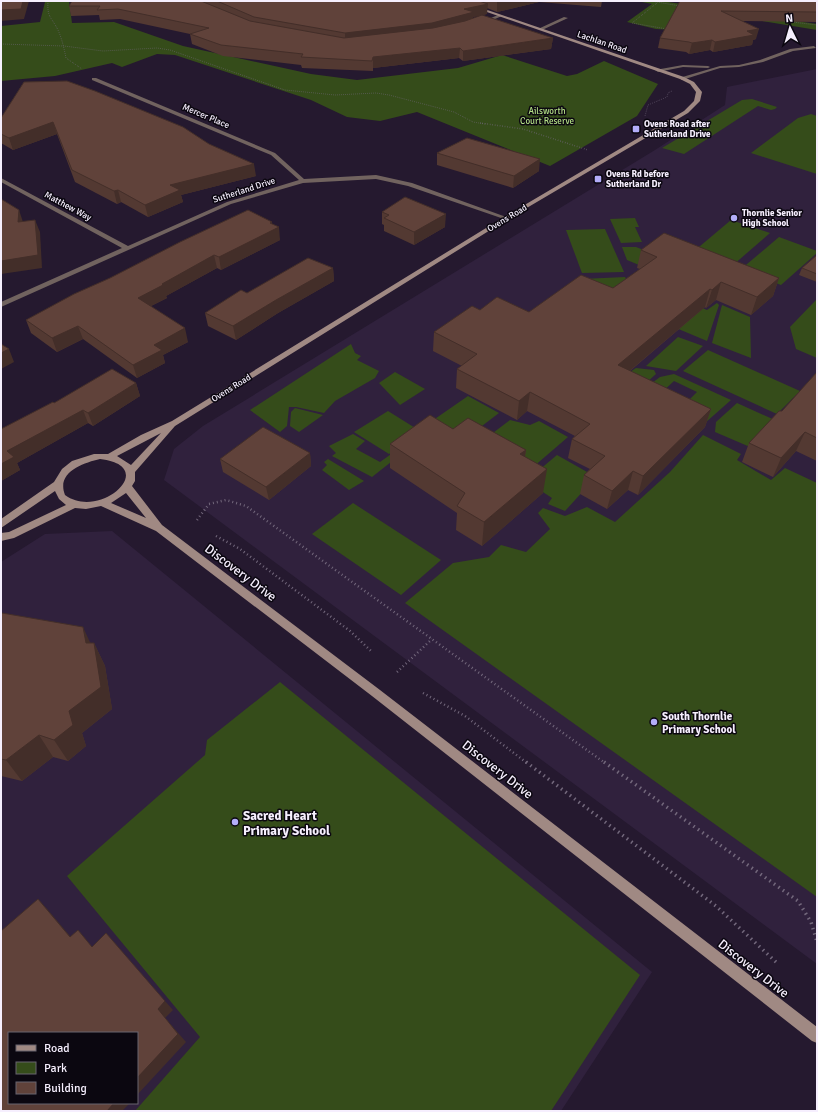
<svg xmlns="http://www.w3.org/2000/svg" width="818" height="1112" font-family="Signika,sans-serif">
<style>
.built{fill:#30213d;fill-rule:evenodd}
.green{fill:#354c1a}
.lines{fill:none;stroke-linecap:round;stroke-linejoin:round}
.path-far3{stroke:#73687c;stroke-width:1;stroke-dasharray:0.5 1.5;stroke-linecap:butt}
.path-far2{stroke:#73687c;stroke-width:1.5;stroke-dasharray:0.5 2;stroke-linecap:butt}
.path-far1{stroke:#73687c;stroke-width:2.5;stroke-dasharray:1 3;stroke-linecap:butt}
.path{stroke:#73687c;stroke-width:3.5;stroke-dasharray:1.5 4;stroke-linecap:butt}
.street{fill:#71635f;fill-rule:evenodd}
.secondary{fill:#a08983;fill-rule:evenodd}
.wall{fill:#533932}
.shaded-wall{fill:#432e29}
.building{fill:#60423a;stroke:#432e29}
.poi-dot{fill:#b3adf9;stroke:#0b0710;stroke-width:1.5}
.labels{text-anchor:middle;stroke-width:3;stroke-linejoin:round;paint-order:stroke}
.far-street-label{font-size:9px;fill:#f6effe;stroke:#0b0710}
.far-park-label{font-size:9px;fill:#b3df86;stroke:#0b0710}
.far-poi-label{font-size:9px;font-weight:bold;fill:#f6effe;stroke:#0b0710;text-anchor:start}
.poi-label{font-size:11px;font-weight:bold;fill:#f6effe;stroke:#0b0710;text-anchor:start}
.near-street-label{font-size:13px;fill:#f6effe;stroke:#0b0710}
.near-poi-label{font-size:13px;font-weight:bold;fill:#f6effe;stroke:#0b0710;text-anchor:start}
</style>
<rect width="100%" height="100%" fill="#25192f"/>
<g class="built">
<path d="M 817,69 L 817,964 L 164,480 L 174,449 L 203,426 L 655,150 L 725,105 L 727,87 Z"/>
<path d="M 112,531 L 652,972 L 561,1111 L 1,1111 L 1,562 L 45,534 ZM 9,1033 L 137,1033 L 137,1103 L 9,1103 Z"/>
</g>
<g class="green">
<path d="M 69,1 L 72,23 L 114,22 L 183,46 L 311,74 L 357,80 L 458,68 L 502,55 L 567,76 L 577,74 L 604,61 L 658,84 L 637,116 L 550,166 L 417,112 L 380,121 L 347,117 L 311,100 L 175,55 L 157,54 L 122,67 L 112,63 L 55,76 L 1,81 L 1,26 L 40,22 L 45,2 Z"/>
<path d="M 637,1 L 661,1 L 817,24 L 817,30 L 731,16 L 674,30 L 656,29 L 627,22 L 652,4 Z"/>
<path d="M 752,99 L 777,107 L 775,109 L 771,110 L 758,106 L 684,154 L 662,148 L 742,100 Z"/>
<path d="M 811,114 L 817,116 L 817,174 L 751,153 L 798,118 Z"/>
<path d="M 635,218 L 639,227 L 635,227 L 642,242 L 621,243 L 610,219 Z"/>
<path d="M 731,220 L 770,233 L 732,266 L 693,252 Z"/>
<path d="M 605,229 L 624,272 L 582,273 L 566,230 Z"/>
<path d="M 779,237 L 817,251 L 817,253 L 781,285 L 740,270 Z"/>
<path d="M 622,247 L 636,247 L 654,254 L 639,265 L 627,260 Z"/>
<path d="M 625,277 L 626,279 L 602,296 L 582,279 Z"/>
<path d="M 660,290 L 707,310 L 717,303 L 719,305 L 707,341 L 607,299 Z"/>
<path d="M 817,299 L 817,358 L 796,349 L 790,327 Z"/>
<path d="M 722,305 L 750,317 L 751,358 L 712,343 Z"/>
<path d="M 678,337 L 703,346 L 676,371 L 646,366 Z"/>
<path d="M 351,344 L 355,353 L 361,356 L 357,360 L 379,371 L 375,378 L 335,401 L 324,413 L 296,407 L 289,407 L 287,426 L 280,432 L 250,410 Z"/>
<path d="M 708,350 L 800,391 L 777,414 L 683,371 Z"/>
<path d="M 636,368 L 654,370 L 656,374 L 637,391 L 621,378 Z"/>
<path d="M 395,372 L 425,389 L 400,405 L 379,383 Z"/>
<path d="M 674,374 L 731,400 L 705,423 L 681,408 L 697,392 L 674,381 L 660,394 L 644,389 L 660,377 Z"/>
<path d="M 468,396 L 499,413 L 461,442 L 429,423 Z"/>
<path d="M 737,403 L 777,421 L 750,447 L 715,432 L 716,422 Z"/>
<path d="M 295,408 L 323,415 L 299,432 L 290,426 L 291,412 Z"/>
<path d="M 388,411 L 420,431 L 389,454 L 354,432 Z"/>
<path d="M 510,420 L 530,425 L 539,421 L 568,437 L 525,474 L 477,445 Z"/>
<path d="M 422,432 L 424,436 L 372,477 L 332,456 L 336,453 L 329,446 L 353,434 L 365,441 L 356,449 L 380,462 Z"/>
<path d="M 703,435 L 741,454 L 737,460 L 771,480 L 785,468 L 817,483 L 817,897 L 405,603 L 453,563 L 489,557 L 501,545 L 526,552 L 550,529 L 538,513 L 543,508 L 565,516 L 587,507 L 615,522 L 670,472 Z"/>
<path d="M 557,455 L 596,477 L 565,511 L 548,504 L 552,498 L 526,481 Z"/>
<path d="M 328,459 L 364,481 L 349,490 L 322,470 L 327,465 L 324,462 Z"/>
<path d="M 353,503 L 441,560 L 401,595 L 312,534 Z"/>
<path d="M 280,682 L 640,975 L 551,1111 L 135,1111 L 200,1037 L 67,876 L 205,755 L 207,740 Z"/>
</g>
<g class="lines">
<g class="path-far3">
<path d="M 48,1 C 47,18 51,16 58,30 C 62,39 64,48 66,58 L 82,69"/>
<path d="M 651,1 L 680,6"/>
<path d="M 657,3 L 632,23 L 667,29"/>
<path d="M 784,21 L 817,25"/>
<path d="M 1,44 L 64,46 L 103,51 L 157,48 L 170,50 L 285,90 L 335,95 L 376,93 L 389,95 L 454,112 L 473,122 L 485,124"/>
<path d="M 645,116 L 648,105 L 667,97 L 668,93 L 672,91"/>
</g>
<path class="path-far2" d="M 480,123 L 523,129 L 588,150"/>
<g class="path-far1">
<path d="M 197,520 L 209,504 L 226,500 L 246,506 L 605,763"/>
<path d="M 216,536 L 240,549 L 350,631 L 372,652"/>
<path d="M 397,672 L 432,639"/>
<path d="M 423,693 L 465,716 L 527,763"/>
</g>
<g class="path">
<path d="M 526,762 L 716,906 L 777,963"/>
<path d="M 604,762 L 798,901 L 811,922 L 817,942"/>
</g>
<g class="street">
<path d="M 498,15 L 502,16 L 483,24 L 479,23 Z"/>
<path d="M 564,17 L 568,18 L 542,30 L 538,29 Z"/>
<path d="M 814,46 L 816,48 L 793,51 L 763,62 L 739,67 L 720,68 L 682,80 L 679,78 L 720,66 L 739,65 L 760,60 L 790,49 Z"/>
<path d="M 683,65 L 708,66 L 710,67 L 708,68 L 683,67 L 658,72 L 655,70 Z"/>
<path d="M 92,78 L 96,78 L 275,153 L 304,179 L 376,175 L 412,183 L 509,218 L 504,219 L 408,186 L 376,179 L 303,183 L 231,204 L 1,307 L 1,302 L 122,248 L 1,182 L 1,178 L 128,246 L 227,202 L 299,180 L 271,155 L 92,80 Z"/>
</g>
<path class="secondary" d="M 455,1 L 461,1 L 684,77 L 694,82 L 702,92 L 700,101 L 688,113 L 508,219 L 175,426 L 135,472 L 135,481 L 132,486 L 162,525 L 380,690 L 817,1027 L 817,1043 L 812,1041 L 372,696 L 156,531 L 101,506 L 86,509 L 75,508 L 14,538 L 1,541 L 1,533 L 9,532 L 66,505 L 59,499 L 55,491 L 1,528 L 1,519 L 54,482 L 62,469 L 72,461 L 94,454 L 108,454 L 141,435 L 172,421 L 504,217 L 684,111 L 694,101 L 696,92 L 690,84 L 680,79 ZM 161,433 L 131,465 L 117,456 ZM 100,459 C 161,466 100,521 65,495 C 56,472 83,463 100,459 ZM 126,493 L 146,518 L 111,503 Z"/>
</g>
<g class="wall">
<path d="M 72,1 L 602,1 L 601,7 L 539,2 L 497,12 L 487,8 L 487,14 L 473,17 L 473,18 L 553,38 L 551,49 L 463,61 L 459,58 L 373,68 L 373,71 L 302,68 L 301,65 L 223,56 L 192,44 L 190,34 L 120,19 L 100,20 L 99,15 L 71,16 L 69,6 Z"/>
<path d="M 680,1 L 817,1 L 817,22 L 742,21 L 756,39 L 753,40 L 752,45 L 713,52 L 710,50 L 689,54 L 686,52 L 658,48 L 660,38 Z"/>
<path d="M 24,82 L 256,176 L 181,195 L 183,202 L 148,217 L 121,202 L 117,204 L 75,182 L 57,134 L 13,150 L 1,143 L 1,118 Z"/>
<path d="M 437,153 L 539,171 L 513,188 L 437,165 Z"/>
<path d="M 382,212 L 445,227 L 414,245 L 384,231 L 384,225 L 382,224 Z"/>
<path d="M 273,224 L 280,240 L 221,270 L 217,268 L 166,296 L 167,298 L 151,306 L 188,342 L 163,355 L 165,363 L 137,378 L 83,339 L 57,352 L 31,333 L 26,320 Z"/>
<path d="M 641,250 L 779,278 L 773,296 L 751,315 L 716,300 L 706,308 L 705,307 L 630,371 L 711,409 L 705,427 L 638,495 L 628,490 L 607,509 L 580,494 L 584,475 L 590,469 L 568,458 L 572,439 L 575,436 L 527,411 L 517,420 L 456,388 L 457,369 L 462,366 L 433,351 L 434,332 L 480,310 L 529,312 L 613,288 L 640,269 L 637,268 Z"/>
<path d="M 817,255 L 817,282 L 799,275 L 802,268 Z"/>
<path d="M 333,268 L 334,281 L 278,313 L 236,340 L 208,326 L 205,313 L 247,293 Z"/>
<path d="M 817,372 L 817,461 L 796,451 L 773,477 L 742,462 L 749,443 L 782,411 Z"/>
<path d="M 136,383 L 140,396 L 93,426 L 88,423 L 17,463 L 20,470 L 1,481 L 54,403 Z"/>
<path d="M 453,429 L 526,450 L 525,456 L 543,493 L 482,546 L 456,530 L 457,513 L 390,468 L 390,444 Z"/>
<path d="M 310,453 L 311,466 L 269,500 L 223,472 L 220,459 Z"/>
<path d="M 1,613 L 91,643 L 94,643 L 105,666 L 112,709 L 82,733 L 86,746 L 68,761 L 53,757 L 22,781 L 1,776 Z"/>
</g>
<g class="shaded-wall">
<path d="M 23,1 L 29,1 L 24,19 L 1,21 L 1,10 Z"/>
<path d="M 501,1 L 540,1 L 539,2 L 497,12 L 497,2 Z"/>
<path d="M 488,4 L 487,14 L 473,17 L 473,22 L 345,43 L 345,33 Z"/>
<path d="M 759,29 L 756,39 L 753,40 L 752,45 L 713,52 L 715,42 L 747,31 Z"/>
<path d="M 553,38 L 551,49 L 463,61 L 463,51 Z"/>
<path d="M 712,40 L 710,50 L 689,54 L 692,43 Z"/>
<path d="M 460,48 L 459,58 L 373,68 L 373,71 L 373,57 Z"/>
<path d="M 53,122 L 57,134 L 13,150 L 9,138 Z"/>
<path d="M 540,159 L 539,171 L 513,188 L 514,176 Z"/>
<path d="M 254,164 L 256,176 L 181,195 L 183,202 L 148,217 L 145,205 L 170,185 Z"/>
<path d="M 118,190 L 121,202 L 117,204 L 114,191 Z"/>
<path d="M 19,210 L 23,222 L 18,222 Z"/>
<path d="M 446,214 L 445,227 L 414,245 L 414,232 Z"/>
<path d="M 35,220 L 40,232 L 42,268 L 1,274 L 1,261 Z"/>
<path d="M 272,222 L 273,230 L 279,227 L 280,240 L 221,270 L 219,257 Z"/>
<path d="M 214,255 L 217,268 L 166,296 L 167,298 L 141,311 L 138,298 L 162,284 Z"/>
<path d="M 333,268 L 334,281 L 278,313 L 236,340 L 233,326 L 276,300 Z"/>
<path d="M 779,278 L 773,296 L 751,315 L 757,297 Z"/>
<path d="M 721,282 L 716,300 L 706,308 L 712,290 Z"/>
<path d="M 710,289 L 705,307 L 614,384 L 618,365 Z"/>
<path d="M 78,326 L 83,339 L 57,352 L 52,338 Z"/>
<path d="M 185,328 L 188,342 L 163,355 L 165,363 L 137,378 L 133,365 L 154,345 Z"/>
<path d="M 9,349 L 14,362 L 1,369 L 1,353 Z"/>
<path d="M 136,383 L 140,396 L 93,426 L 88,413 Z"/>
<path d="M 530,392 L 527,411 L 517,420 L 519,401 Z"/>
<path d="M 711,409 L 705,427 L 638,495 L 643,476 Z"/>
<path d="M 83,410 L 88,423 L 17,463 L 20,470 L 1,481 L 1,464 L 7,451 Z"/>
<path d="M 805,432 L 796,451 L 773,477 L 781,458 Z"/>
<path d="M 526,450 L 522,474 L 520,454 Z"/>
<path d="M 310,453 L 311,466 L 269,500 L 266,487 Z"/>
<path d="M 547,469 L 543,493 L 482,546 L 484,522 Z"/>
<path d="M 633,471 L 628,490 L 607,509 L 612,491 Z"/>
<path d="M 83,627 L 94,651 L 94,643 L 105,666 L 112,709 L 82,733 L 86,746 L 68,761 L 54,740 L 69,711 L 86,643 Z"/>
<path d="M 39,735 L 53,757 L 22,781 L 6,760 Z"/>
<path d="M 38,899 L 48,910 L 80,948 L 70,937 Z"/>
<path d="M 165,1001 L 173,1010 L 165,1018 L 186,1042 L 137,1095 L 137,1078 L 158,1009 Z"/>
<path d="M 114,1103 L 130,1103 L 122,1111 L 107,1111 Z"/>
</g>
<g class="building">
<path d="M 1,1 L 23,1 L 21,9 L 1,10 Z"/>
<path d="M 72,1 L 201,1 L 250,21 L 344,38 L 433,28 L 465,21 L 482,15 L 553,38 L 463,51 L 460,48 L 373,57 L 372,61 L 301,57 L 303,54 L 221,45 L 190,34 L 209,28 L 118,9 L 97,10 L 100,6 L 69,6 Z"/>
<path d="M 217,1 L 479,1 L 488,4 L 464,9 L 474,12 L 432,23 L 345,33 L 254,17 Z"/>
<path d="M 680,1 L 817,1 L 817,12 L 721,11 L 759,29 L 747,31 L 754,35 L 715,42 L 712,40 L 692,43 L 689,42 L 660,38 Z"/>
<path d="M 67,81 L 95,91 L 183,127 L 209,144 L 254,164 L 170,185 L 180,190 L 145,205 L 118,190 L 114,191 L 72,170 L 53,122 L 9,138 L 1,134 L 1,118 L 24,82 Z"/>
<path d="M 467,138 L 540,159 L 514,176 L 437,153 Z"/>
<path d="M 405,197 L 446,214 L 414,232 L 384,218 L 389,215 L 382,212 Z"/>
<path d="M 1,199 L 19,210 L 18,222 L 35,220 L 38,255 L 1,261 Z"/>
<path d="M 248,210 L 272,222 L 270,223 L 279,227 L 219,257 L 214,255 L 162,284 L 163,285 L 138,298 L 185,328 L 154,345 L 162,350 L 133,365 L 78,326 L 52,338 L 26,320 L 74,294 L 110,278 L 180,242 Z"/>
<path d="M 664,233 L 779,278 L 757,297 L 721,282 L 712,290 L 710,289 L 618,365 L 711,409 L 643,476 L 633,471 L 612,491 L 584,475 L 605,456 L 572,439 L 590,424 L 530,392 L 519,401 L 457,369 L 477,354 L 434,332 L 472,306 L 480,310 L 497,297 L 529,312 L 581,275 L 613,288 L 657,257 L 641,250 Z"/>
<path d="M 817,255 L 817,274 L 802,268 Z"/>
<path d="M 308,258 L 333,268 L 276,300 L 233,326 L 205,313 L 241,290 L 247,293 Z"/>
<path d="M 1,344 L 9,349 L 1,353 Z"/>
<path d="M 112,369 L 136,383 L 88,413 L 83,410 L 7,451 L 14,457 L 1,464 L 1,429 L 53,402 L 54,403 Z"/>
<path d="M 817,372 L 817,438 L 805,432 L 781,458 L 749,443 L 779,411 L 782,411 Z"/>
<path d="M 430,415 L 453,429 L 468,418 L 526,450 L 520,454 L 547,469 L 484,522 L 457,506 L 465,493 L 390,444 Z"/>
<path d="M 263,427 L 310,453 L 266,487 L 220,459 Z"/>
<path d="M 1,613 L 2,613 L 83,627 L 86,643 L 94,643 L 101,687 L 69,711 L 73,725 L 54,740 L 39,735 L 6,760 L 1,759 Z"/>
<path d="M 38,899 L 70,937 L 78,930 L 92,947 L 106,933 L 165,1001 L 158,1009 L 178,1034 L 137,1078 L 137,1033 L 9,1033 L 9,1103 L 114,1103 L 107,1111 L 1,1111 L 1,931 Z"/>
</g>
<g class="poi-dot">
<rect x="632" y="125" width="8" height="8" rx="2"/>
<rect x="594" y="175" width="8" height="8" rx="2"/>
<circle cx="734" cy="218" r="4"/>
<circle cx="654" cy="722" r="4"/>
<circle cx="235" cy="822" r="4"/>
</g>
<g class="labels">
<g class="far-street-label">
<text transform="translate(602 42) rotate(19)" y="3">Lachlan Road</text>
<text transform="translate(206 116) rotate(23)" y="3">Mercer Place</text>
<text transform="translate(244 190) rotate(-18)" y="3">Sutherland Drive</text>
<text transform="translate(68 206) rotate(28)" y="3">Matthew Way</text>
<text transform="translate(507 218) rotate(-31)" y="3">Ovens Road</text>
<text transform="translate(231 388) rotate(-32)" y="3">Ovens Road</text>
</g>
<g class="far-park-label">
<text x="547" y="114">Ailsworth<tspan x="547" dy="10">Court Reserve</tspan></text>
</g>
<g class="far-poi-label">
<text x="644" y="127">Ovens Road after<tspan x="644" dy="10">Sutherland Drive</tspan></text>
<text x="606" y="177">Ovens Rd before<tspan x="606" dy="10">Sutherland Dr</tspan></text>
<text x="742" y="216">Thornlie Senior<tspan x="742" dy="10">High School</tspan></text>
</g>
<g class="poi-label">
<text x="662" y="720">South Thornlie<tspan x="662" dy="13">Primary School</tspan></text>
</g>
<g class="near-street-label">
<text transform="translate(241 572) rotate(37)" y="5">Discovery Drive</text>
<text transform="translate(498 769) rotate(38)" y="5">Discovery Drive</text>
<text transform="translate(754 968) rotate(38)" y="5">Discovery Drive</text>
</g>
<g class="near-poi-label">
<text x="243" y="820">Sacred Heart<tspan x="243" dy="15">Primary School</tspan></text>
</g>
</g>
<rect width="818" height="1112" fill="none" stroke="#f6effe" stroke-width="4"/>
<rect x="8" y="1032" width="130" height="72" fill="#0b0710" stroke="#69646f"/>
<rect x="16" y="1045" width="20" height="6" fill="#a08983" stroke="#69646f"/>
<text x="44" y="1052" font-size="12" fill="#f6effe">Road</text>
<rect x="16" y="1062" width="20" height="12" fill="#354c1a" stroke="#69646f"/>
<text x="44" y="1072" font-size="12" fill="#f6effe">Park</text>
<rect x="16" y="1082" width="20" height="12" fill="#60423a" stroke="#69646f"/>
<text x="44" y="1092" font-size="12" fill="#f6effe">Building</text>
<g transform="translate(790 28) rotate(355)" stroke="#0b0710" stroke-width="3" paint-order="stroke">
<path d="M0-3L7 15L0 10L-7 15Z" fill="#f6effe"/>
<text y="-6" font-size="11" font-weight="bold" text-anchor="middle" fill="#f6effe">N</text>
</g>
</svg>
